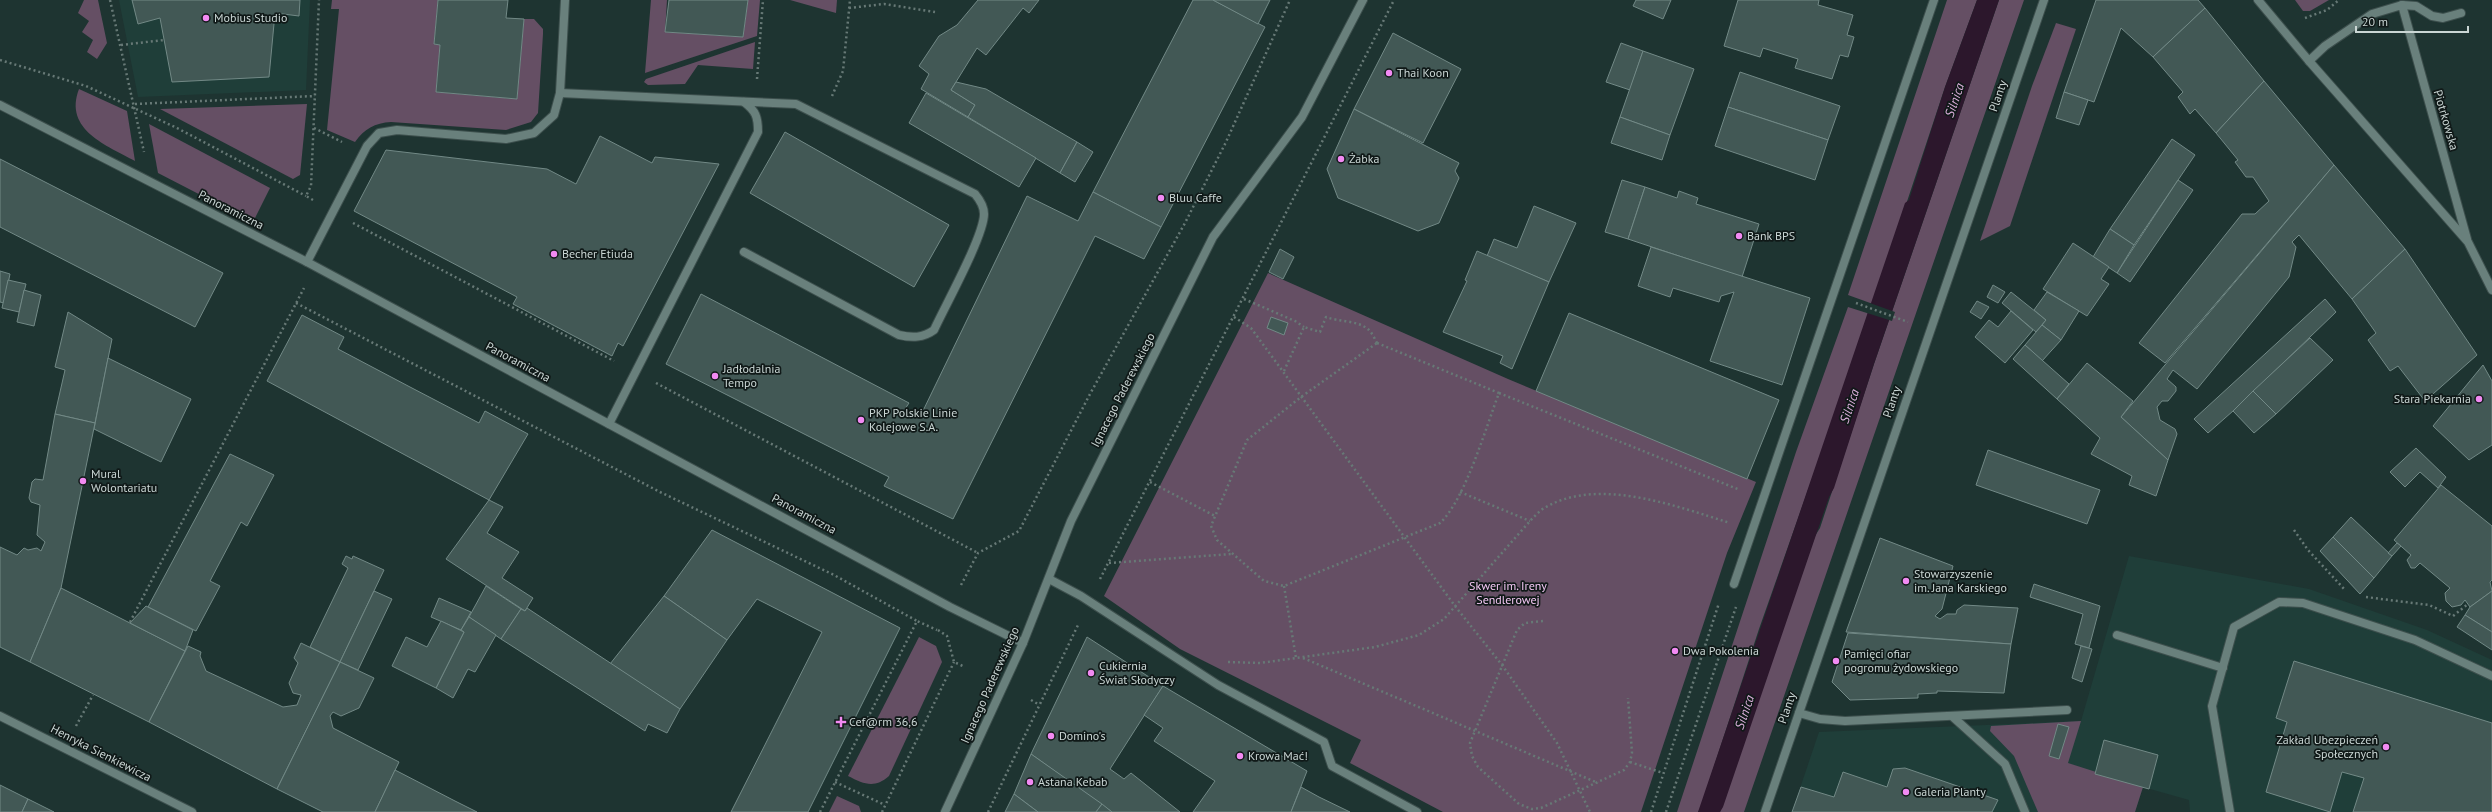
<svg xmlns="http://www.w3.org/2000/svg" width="2492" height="812" font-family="'PT Sans',sans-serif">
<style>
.built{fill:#1f3e39}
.green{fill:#654f64}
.water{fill:#2c172c}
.pier{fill:#1e3431}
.building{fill:#425855;stroke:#728986}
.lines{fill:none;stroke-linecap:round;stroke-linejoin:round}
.service-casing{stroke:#3d4f4d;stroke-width:10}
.pedestrian-casing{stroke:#3d4f4d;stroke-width:10}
.minor-casing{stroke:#3d4f4d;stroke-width:10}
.path{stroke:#677976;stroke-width:2.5;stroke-dasharray:2 3;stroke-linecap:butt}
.service{stroke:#69807c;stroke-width:8}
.pedestrian{stroke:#69807c;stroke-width:8}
.minor{stroke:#69807c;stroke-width:8}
.poi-dot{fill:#f28af3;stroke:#101918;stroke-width:1.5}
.labels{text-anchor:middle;stroke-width:3.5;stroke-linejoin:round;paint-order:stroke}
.poi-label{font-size:12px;fill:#cad6d4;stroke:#101918;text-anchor:start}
.street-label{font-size:12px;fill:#cad6d4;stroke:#101918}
.park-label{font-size:12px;fill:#f5c8f5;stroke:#101918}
.water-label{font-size:13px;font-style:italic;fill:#dbafdb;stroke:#101918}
</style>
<rect width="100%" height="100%" fill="#1e3431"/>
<g class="built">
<path d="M 119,0 L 310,0 L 306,90 L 138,97 Z"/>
<path d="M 2129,556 L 2309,589 L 2427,630 L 2492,660 L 2492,812 L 2190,812 L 2189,800 L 2143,787 L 2135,812 L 1792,812 L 1819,732 L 2081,721 Z"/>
</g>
<g class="green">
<path d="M 84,0 L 98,0 L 107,43 L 97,59 L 87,52 L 93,40 L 82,32 L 89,21 L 78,13 Z"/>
<path d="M 332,0 L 438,0 L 434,44 L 440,45 L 436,92 L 517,99 L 524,19 L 534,19 L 543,29 L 543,34 L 538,113 L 531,122 L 506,130 L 391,122 C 375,123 364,129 355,142 L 327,130 L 339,9 L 331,9 Z"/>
<path d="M 651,0 L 667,0 L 665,32 L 743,37 L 748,0 L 760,0 L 757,36 L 645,73 Z"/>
<path d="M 790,0 L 837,0 L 836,13 Z"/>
<path d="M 1947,0 L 1977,0 L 1945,87 L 1873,304 L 1848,295 Z"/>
<path d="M 1999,0 L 2024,0 L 1744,812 L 1720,812 L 1815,536 L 1820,528 L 1874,364 Z"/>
<path d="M 2295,0 L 2329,0 L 2310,11 L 2303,11 Z"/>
<path d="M 2056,23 L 2076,29 L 2010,226 L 1980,241 L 2032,86 Z"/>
<path d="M 755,42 L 753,69 L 698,65 L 685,84 L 648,85 L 644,82 L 646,79 Z"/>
<path d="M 79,89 L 127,111 L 135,161 C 108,146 63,130 79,89 Z"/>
<path d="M 307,104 L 300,175 L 293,179 L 160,109 Z"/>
<path d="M 149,124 L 270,188 L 253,222 L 158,173 Z"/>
<path d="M 1268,273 L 1508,379 L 1756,482 L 1727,553 L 1641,812 L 1443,812 L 1350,763 L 1361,740 L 1180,649 L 1104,596 Z"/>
<path d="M 1848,307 L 1870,314 L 1759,629 L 1700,809 L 1698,812 L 1677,812 L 1796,452 Z"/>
<path d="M 919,637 L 936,646 L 942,662 L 889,776 C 874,789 864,784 848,776 Z"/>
<path d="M 2081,721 L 2068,763 L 2143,787 L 2135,812 L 2038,812 L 2014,756 L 1990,731 L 1991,726 Z"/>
<path d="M 837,796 L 859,806 L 861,812 L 829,812 Z"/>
</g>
<path class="water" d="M 1977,0 L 1999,0 L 1874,364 L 1834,488 L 1829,497 L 1723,807 L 1720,812 L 1698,812 L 1905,203 L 1909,200 L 1945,87 Z"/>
<path class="pier" d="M 1870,303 L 1895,312 L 1892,321 L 1867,313 Z"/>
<g class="building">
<path d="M 132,0 L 300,0 L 299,16 L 275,13 L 269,77 L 172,82 L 160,18 L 138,24 Z"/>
<path d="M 438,0 L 508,0 L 506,18 L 524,19 L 517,99 L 436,92 L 440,45 L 434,44 Z"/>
<path d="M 669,0 L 748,0 L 743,37 L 665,32 Z"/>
<path d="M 978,0 L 1039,0 L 1029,13 L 1023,8 L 986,55 L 977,48 L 951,90 L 975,105 L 968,117 L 921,89 L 929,74 L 919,66 L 939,36 L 957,25 Z"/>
<path d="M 1193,0 L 1213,0 L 1265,27 L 1161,227 L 1093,192 Z"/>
<path d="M 1213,0 L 1270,0 L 1258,24 Z"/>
<path d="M 1636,0 L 1671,0 L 1663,19 L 1633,6 Z"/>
<path d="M 1738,0 L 1819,0 L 1818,5 L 1853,15 L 1847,35 L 1854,37 L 1848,57 L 1840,55 L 1832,79 L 1795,68 L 1798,59 L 1763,48 L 1760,57 L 1724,46 Z"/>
<path d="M 2096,0 L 2198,0 L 2205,8 L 2153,57 L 2121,28 L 2094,102 L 2064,92 Z"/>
<path d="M 2205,8 L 2264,81 L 2216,133 L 2195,109 L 2190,114 L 2178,97 L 2183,92 L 2153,57 Z"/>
<path d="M 1393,33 L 1461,69 L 1423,143 L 1354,109 Z"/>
<path d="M 1621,43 L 1643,51 L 1630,90 L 1606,82 Z"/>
<path d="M 1643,51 L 1694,69 L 1670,135 L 1620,117 Z"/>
<path d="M 1740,72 L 1840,106 L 1828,140 L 1728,107 Z"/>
<path d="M 2264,81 L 2334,165 L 2165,363 L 2139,343 L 2242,214 L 2255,214 L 2269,201 L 2253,177 L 2246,177 L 2235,162 L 2238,160 L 2216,133 Z"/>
<path d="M 956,82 L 986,89 L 1077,142 L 1060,173 L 968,117 L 975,105 L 951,90 Z"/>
<path d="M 2064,92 L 2088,100 L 2079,125 L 2056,118 Z"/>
<path d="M 926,93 L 1036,158 L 1019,187 L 909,123 Z"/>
<path d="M 1728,107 L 1828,140 L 1815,180 L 1715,146 Z"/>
<path d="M 1354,109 L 1459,163 L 1455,171 L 1459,178 L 1439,223 L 1418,231 L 1338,198 L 1327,169 Z"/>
<path d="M 1620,117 L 1670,135 L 1662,160 L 1611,143 Z"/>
<path d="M 785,132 L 949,225 L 914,287 L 750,193 Z"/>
<path d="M 600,136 L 652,163 L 655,157 L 719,164 L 623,346 L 618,343 L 612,356 L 513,304 L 517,297 L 354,211 L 386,150 L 547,169 L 576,184 Z"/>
<path d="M 2172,139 L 2195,155 L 2134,245 L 2110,229 Z"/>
<path d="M 1077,142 L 1093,152 L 1075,182 L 1060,173 Z"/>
<path d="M 0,159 L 223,273 L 195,327 L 0,227 Z"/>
<path d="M 2334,165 L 2405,249 L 2352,299 L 2299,235 L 2292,242 L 2296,247 L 2289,277 L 2197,389 L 2173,370 L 2167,379 L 2176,387 L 2176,391 L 2168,401 L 2162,401 L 2157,407 L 2160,420 L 2175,429 L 2177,434 L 2168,460 L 2121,417 Z"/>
<path d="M 1622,180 L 1645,187 L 1628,239 L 1605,232 Z"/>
<path d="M 2178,180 L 2193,190 L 2130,282 L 2117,273 Z"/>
<path d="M 1645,187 L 1677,198 L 1679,191 L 1698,198 L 1696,204 L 1759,224 L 1742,277 L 1628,239 Z"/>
<path d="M 1093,192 L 1161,227 L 1144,259 L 1095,236 L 953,519 L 884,486 L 889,477 L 666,364 L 701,294 L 909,403 L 905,409 L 920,417 L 1027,196 L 1078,221 Z"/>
<path d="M 1534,206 L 1576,223 L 1549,282 L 1487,256 L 1494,239 L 1517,248 Z"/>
<path d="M 2110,229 L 2134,245 L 2117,273 L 2093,257 Z"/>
<path d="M 2073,243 L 2109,267 L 2101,279 L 2109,284 L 2087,316 L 2043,289 Z"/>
<path d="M 1651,247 L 1810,298 L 1782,385 L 1710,361 L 1734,292 L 1721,296 L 1719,302 L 1673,288 L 1670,297 L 1638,286 Z"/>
<path d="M 1280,249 L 1294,257 L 1283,279 L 1269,272 Z"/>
<path d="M 2405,249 L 2477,355 L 2425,401 L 2398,366 L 2390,371 L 2368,340 L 2376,333 L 2352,299 Z"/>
<path d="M 1477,251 L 1549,282 L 1512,369 L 1500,363 L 1503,356 L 1443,332 L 1467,281 L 1465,280 Z"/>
<path d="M 0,271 L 10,274 L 4,303 L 0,302 Z"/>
<path d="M 8,280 L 26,284 L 19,312 L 2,308 Z"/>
<path d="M 1993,285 L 2005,292 L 1998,303 L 1987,297 Z"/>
<path d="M 24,290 L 41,295 L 34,326 L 17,322 Z"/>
<path d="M 2011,292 L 2046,320 L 2036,332 L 2002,303 Z"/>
<path d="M 2047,292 L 2079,311 L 2061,340 L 2042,325 L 2046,320 L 2034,310 Z"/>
<path d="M 2325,299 L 2336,312 L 2233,411 L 2208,433 L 2194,419 Z"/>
<path d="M 1977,301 L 1989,307 L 1981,319 L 1970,312 Z"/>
<path d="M 2011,311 L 2033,330 L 2005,363 L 1975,337 L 1989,320 L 1998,327 Z"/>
<path d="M 68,312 L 112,339 L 95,423 L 55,414 L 65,370 L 55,367 Z"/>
<path d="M 1569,313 L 1779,400 L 1747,479 L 1536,391 Z"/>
<path d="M 302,315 L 344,337 L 338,349 L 410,387 L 479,423 L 485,411 L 528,434 L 489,500 L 267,381 Z"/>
<path d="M 1271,317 L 1288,323 L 1284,335 L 1267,328 Z"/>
<path d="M 2042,325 L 2061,340 L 2042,361 L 2025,345 Z"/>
<path d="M 2310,338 L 2333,360 L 2276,414 L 2253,391 Z"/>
<path d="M 2025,345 L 2069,384 L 2057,399 L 2013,359 Z"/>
<path d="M 108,358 L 191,399 L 161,462 L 94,429 Z"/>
<path d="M 2087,363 L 2133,401 L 2121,417 L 2168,460 L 2156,496 L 2129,485 L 2132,476 L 2091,454 L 2100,438 L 2057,399 Z"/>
<path d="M 2483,365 L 2492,381 L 2492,445 L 2469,460 L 2433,426 Z"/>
<path d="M 2253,391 L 2276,414 L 2254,433 L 2233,411 Z"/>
<path d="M 55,414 L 95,423 L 61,588 L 30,662 L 0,647 L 0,547 L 17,555 L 24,548 L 28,550 L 37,548 L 41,551 L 45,542 L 37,535 L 40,505 L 31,502 L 29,498 L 32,482 L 35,479 L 43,480 Z"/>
<path d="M 2416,448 L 2446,477 L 2438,488 L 2420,472 L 2405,487 L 2390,472 Z"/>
<path d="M 1988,450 L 2100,490 L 2087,524 L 1976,485 Z"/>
<path d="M 230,454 L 274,475 L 247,526 L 241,522 L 210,581 L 220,586 L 196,631 L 148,607 Z"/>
<path d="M 2441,485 L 2492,526 L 2492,580 L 2490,582 L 2492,591 L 2470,607 L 2465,600 L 2461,605 L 2452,607 L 2446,601 L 2445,593 L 2450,588 L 2420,563 L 2415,568 L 2411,568 L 2407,560 L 2411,555 L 2394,540 Z"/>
<path d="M 489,500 L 503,507 L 487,533 L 519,552 L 502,578 L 533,598 L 525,611 L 446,559 Z"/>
<path d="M 2351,517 L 2392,556 L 2374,578 L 2333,537 Z"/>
<path d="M 712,530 L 900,628 L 808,812 L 731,812 L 822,632 L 757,599 L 727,640 L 664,596 Z"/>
<path d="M 2333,537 L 2374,578 L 2360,594 L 2320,551 Z"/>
<path d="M 1880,538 L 1953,566 L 1942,609 L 1935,616 L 1940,619 L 1947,614 L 1956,614 L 1957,610 L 1964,605 L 2018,608 L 2011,644 L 1846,632 Z"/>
<path d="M 2397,543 L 2401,546 L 2392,556 L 2388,553 Z"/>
<path d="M 346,556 L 352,559 L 353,556 L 384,570 L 340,662 L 310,647 L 348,568 L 342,564 Z"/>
<path d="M 2034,584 L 2100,606 L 2089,648 L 2075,644 L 2083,614 L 2030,597 Z"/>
<path d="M 486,586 L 521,609 L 501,639 L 469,617 Z"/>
<path d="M 61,588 L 185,651 L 149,722 L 30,662 Z"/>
<path d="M 374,591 L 392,599 L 358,670 L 340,662 Z"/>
<path d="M 2492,591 L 2492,632 L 2465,615 L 2470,607 Z"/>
<path d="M 664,596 L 727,640 L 680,709 L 610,664 Z"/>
<path d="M 439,598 L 471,612 L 461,630 L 431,617 Z"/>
<path d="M 146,606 L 193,630 L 185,651 L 130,623 Z"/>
<path d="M 527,608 L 680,709 L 667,733 L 648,724 L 645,731 L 501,639 L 521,609 L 525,611 Z"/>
<path d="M 2465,615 L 2492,632 L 2492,650 L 2457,627 Z"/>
<path d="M 469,617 L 496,635 L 475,672 L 468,669 L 453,698 L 436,688 L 464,632 L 461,630 Z"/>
<path d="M 441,621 L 464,632 L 436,688 L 392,666 L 406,637 L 427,647 Z"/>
<path d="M 1848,633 L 2011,644 L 2004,693 L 1937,691 L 1937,693 L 1918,694 L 1918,698 L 1850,700 L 1832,682 Z"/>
<path d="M 1087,637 L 1163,686 L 1110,769 L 1124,779 L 1131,773 L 1180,812 L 1112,812 L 1031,754 Z"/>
<path d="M 301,643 L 340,662 L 277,789 L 149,722 L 188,646 L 201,652 L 200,656 L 206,671 L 283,707 L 297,705 L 301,695 L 293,693 L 289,683 L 298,663 L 294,658 Z"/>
<path d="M 2081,646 L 2092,649 L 2082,682 L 2072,678 Z"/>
<path d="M 2294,661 L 2492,723 L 2492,812 L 2353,812 L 2364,778 L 2342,772 L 2330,812 L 2266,792 L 2287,722 L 2276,718 Z"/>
<path d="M 340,662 L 374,678 L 359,708 L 341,716 L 333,712 L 330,716 L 333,728 L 399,762 L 375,812 L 323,812 L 277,789 Z"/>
<path d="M 1163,686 L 1307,771 L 1291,812 L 1193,812 L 1215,781 L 1154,741 L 1163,728 L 1144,715 Z"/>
<path d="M 2058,724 L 2069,727 L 2059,759 L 2049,756 Z"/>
<path d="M 2104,740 L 2158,755 L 2149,789 L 2095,774 Z"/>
<path d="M 1031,754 L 1102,804 L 1096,812 L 1038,812 L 1014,794 Z"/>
<path d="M 1905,768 L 1998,800 L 1992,812 L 1792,812 L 1801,787 L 1834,797 L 1843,772 L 1887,787 L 1893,769 Z"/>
<path d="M 395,770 L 455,801 L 477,812 L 375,812 Z"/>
<path d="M 0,785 L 28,799 L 22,812 L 0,812 Z"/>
<path d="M 1301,787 L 1319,797 L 1350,812 L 1291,812 Z"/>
<path d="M 1014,794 L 1038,812 L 1005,812 Z"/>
<path d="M 28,799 L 54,812 L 22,812 Z"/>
<path d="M 1102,804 L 1112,812 L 1096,812 Z"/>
</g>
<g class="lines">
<defs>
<g id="service">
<path d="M 2402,5 L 2416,6 L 2432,16 L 2443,18 L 2461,13"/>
<path d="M 560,93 L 796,104 L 975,194 C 980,200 984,206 984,214 C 984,236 945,306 934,330 C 923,338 912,338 899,335 L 744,252"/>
<path d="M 307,262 L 367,146 L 379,133 L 397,130 L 506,139 L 534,133 L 554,115 L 560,93 L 565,0"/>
<path d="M 609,424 L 758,132 C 758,117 756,111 744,102"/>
<path d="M 1049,579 L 1081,596 L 1218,685 L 1324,742 L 1332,766 L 1417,812"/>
<path d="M 2117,635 L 2223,668"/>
<path d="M 1799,713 L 1820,719 L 1845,721 L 2067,710"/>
<path d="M 1953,717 L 2005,764 L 2025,812"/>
<path d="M 2230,812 L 2212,706 L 2234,627 L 2279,602 L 2303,603 L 2415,640 L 2492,676"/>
</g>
<path id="pedestrian" d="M 0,716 L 192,812"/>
<g id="minor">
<path d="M 2258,0 L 2309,61 L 2468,242 L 2492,290"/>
<path d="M 2309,61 L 2325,46 L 2372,14 L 2402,5 L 2467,239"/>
<path d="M 0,105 L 307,262 L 950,607 L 1023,643"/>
<path d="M 1734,584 L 1934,0"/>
<path d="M 945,812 L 1023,643 L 1071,521 L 1213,237 L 1302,117 L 1363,0"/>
<path d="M 1765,812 L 2044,0"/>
</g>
</defs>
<use href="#service" class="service-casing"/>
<use href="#pedestrian" class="pedestrian-casing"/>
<use href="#minor" class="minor-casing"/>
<g class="path">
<path d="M 110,0 L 144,152"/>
<path d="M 849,8 L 884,4 L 935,12"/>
<path d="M 2305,18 L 2327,10 L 2339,0"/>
<path d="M 121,45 L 164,40"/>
<path d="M 0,60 L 86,86 L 177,128 L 306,196"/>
<path d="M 757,79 L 763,0"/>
<path d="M 832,96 L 843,71 L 850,0"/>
<path d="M 135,104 L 315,96"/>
<path d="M 314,128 L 342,142"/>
<path d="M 313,200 L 306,196 L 311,186 L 319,0"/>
<path d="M 353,223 L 614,361"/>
<path d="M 1244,299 L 1295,321 L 1304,327"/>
<path d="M 296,303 L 660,492 L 834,575 L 917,621"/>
<path d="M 1856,303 L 1908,322"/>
<path d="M 1234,317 L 1251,328 L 1455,606 L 1502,665 L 1557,743 L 1590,812"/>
<path d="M 1377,343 L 1499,393 C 1486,427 1465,500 1440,523 L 1284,586 L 1264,581 L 1217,540 L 1211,526 L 1247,440 L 1301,397 Z"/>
<path d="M 1284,371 L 1304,327 L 1320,332 L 1326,317 C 1339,322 1358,320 1369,330 C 1372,333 1375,339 1377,343"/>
<path d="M 656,383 L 978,553"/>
<path d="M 1499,393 L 1740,490"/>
<path d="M 1150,482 L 1215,516"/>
<path d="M 1460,492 L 1530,521"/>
<path d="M 2294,530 L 2308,550 L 2345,590"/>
<path d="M 1109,563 L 1231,554"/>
<path d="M 1100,579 L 1394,0"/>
<path d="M 961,585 L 978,553 L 1019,531 L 1090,394 L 1185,223 L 1226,142 L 1290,0"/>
<path d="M 1284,586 L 1296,658"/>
<path d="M 2366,597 L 2429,605 L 2453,616 L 2468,604"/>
<path d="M 1543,621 L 1525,623 L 1517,630 L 1470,743 L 1472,756 L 1478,767 L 1519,804 L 1532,809 L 1541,808 L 1624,770 L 1630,762 L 1632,753 L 1628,698"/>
<path d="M 130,622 L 304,288"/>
<path d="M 938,630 L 947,636 L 954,662 L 965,667"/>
<path d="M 1303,658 L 1598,783"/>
<path d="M 1228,662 L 1260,663 L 1375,647 L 1419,635 L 1444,619 L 1530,521 C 1535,516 1540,510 1546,507 C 1599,477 1676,506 1730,523"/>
<path d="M 1031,700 L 1038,704"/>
<path d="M 76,726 L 93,695"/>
<path d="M 1630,762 L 1663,773"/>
<path d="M 835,782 L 885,805"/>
<path d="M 820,812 L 917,621 L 937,630"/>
<path d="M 882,812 L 954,662"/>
<path d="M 988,812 L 1079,623"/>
<path d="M 1651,812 L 1719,603"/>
<path d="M 1666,812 L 1736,607"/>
</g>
<use href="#service" class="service"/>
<use href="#pedestrian" class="pedestrian"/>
<use href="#minor" class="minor"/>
</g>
<g class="poi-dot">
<circle cx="206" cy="18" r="4"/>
<circle cx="1389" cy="73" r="4"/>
<circle cx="1341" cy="159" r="4"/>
<circle cx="1161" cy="198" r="4"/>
<circle cx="1739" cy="236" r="4"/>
<circle cx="554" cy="254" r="4"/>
<circle cx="715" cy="376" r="4"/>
<circle cx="2479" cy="399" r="4"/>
<circle cx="861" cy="420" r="4"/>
<circle cx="83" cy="481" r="4"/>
<circle cx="1906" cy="581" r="4"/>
<circle cx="1675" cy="651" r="4"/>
<circle cx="1836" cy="661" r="4"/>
<circle cx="1091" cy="673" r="4"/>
<path d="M839 716h4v4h4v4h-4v4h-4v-4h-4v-4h4z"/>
<circle cx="1051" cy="736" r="4"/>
<circle cx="2386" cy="747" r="4"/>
<circle cx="1240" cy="756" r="4"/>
<circle cx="1030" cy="782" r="4"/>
<circle cx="1906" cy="792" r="4"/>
</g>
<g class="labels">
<g class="poi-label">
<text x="214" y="22">Mobius Studio</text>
<text x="1397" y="77">Thai Koon</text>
<text x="1349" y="163">Żabka</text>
<text x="1169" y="202">Bluu Caffe</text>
<text x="1747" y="240">Bank BPS</text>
<text x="562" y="258">Becher Etiuda</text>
<text x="723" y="373">Jadłodalnia<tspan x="723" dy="14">Tempo</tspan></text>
<text x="2471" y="403" text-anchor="end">Stara Piekarnia</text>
<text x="869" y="417">PKP Polskie Linie<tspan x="869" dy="14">Kolejowe S.A.</tspan></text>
<text x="91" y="478">Mural<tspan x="91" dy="14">Wolontariatu</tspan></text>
<text x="1914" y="578">Stowarzyszenie<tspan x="1914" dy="14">im. Jana Karskiego</tspan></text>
<text x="1683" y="655">Dwa Pokolenia</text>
<text x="1844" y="658">Pamięci ofiar<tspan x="1844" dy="14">pogromu żydowskiego</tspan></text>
<text x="1099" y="670">Cukiernia<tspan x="1099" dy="14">Świat Słodyczy</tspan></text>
<text x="849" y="726">Cef@rm 36,6</text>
<text x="1059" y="740">Domino's</text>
<text x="2378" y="744" text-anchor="end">Zakład Ubezpieczeń<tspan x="2378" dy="14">Społecznych</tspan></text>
<text x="1248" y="760">Krowa Mać!</text>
<text x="1038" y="786">Astana Kebab</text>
<text x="1914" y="796">Galeria Planty</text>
</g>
<g class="street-label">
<text transform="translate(1998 96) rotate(-71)" y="4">Planty</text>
<text transform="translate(2446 120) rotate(74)" y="4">Piotrkowska</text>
<text transform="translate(231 210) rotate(27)" y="4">Panoramiczna</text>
<text transform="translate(518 362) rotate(28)" y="4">Panoramiczna</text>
<text transform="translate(1123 390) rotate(-63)" y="4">Ignacego Paderewskiego</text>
<text transform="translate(1892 402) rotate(-71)" y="4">Planty</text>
<text transform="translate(804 514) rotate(28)" y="4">Panoramiczna</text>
<text transform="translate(990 685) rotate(-66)" y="4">Ignacego Paderewskiego</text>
<text transform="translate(1787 708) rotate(-71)" y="4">Planty</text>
<text transform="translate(101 753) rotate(27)" y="4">Henryka Sienkiewicza</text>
</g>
<g class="park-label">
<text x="1508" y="590">Skwer im. Ireny<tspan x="1508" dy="14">Sendlerowej</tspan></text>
</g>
<g class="water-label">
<text transform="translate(1954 100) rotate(-71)" y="5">Silnica</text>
<text transform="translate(1849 406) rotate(-71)" y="5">Silnica</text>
<text transform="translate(1744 712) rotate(-71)" y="5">Silnica</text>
</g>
</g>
<path d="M2356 26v6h112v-6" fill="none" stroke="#cad6d4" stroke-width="2"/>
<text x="2362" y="26" font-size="12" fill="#cad6d4" stroke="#101918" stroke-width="3" paint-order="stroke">20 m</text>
</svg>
